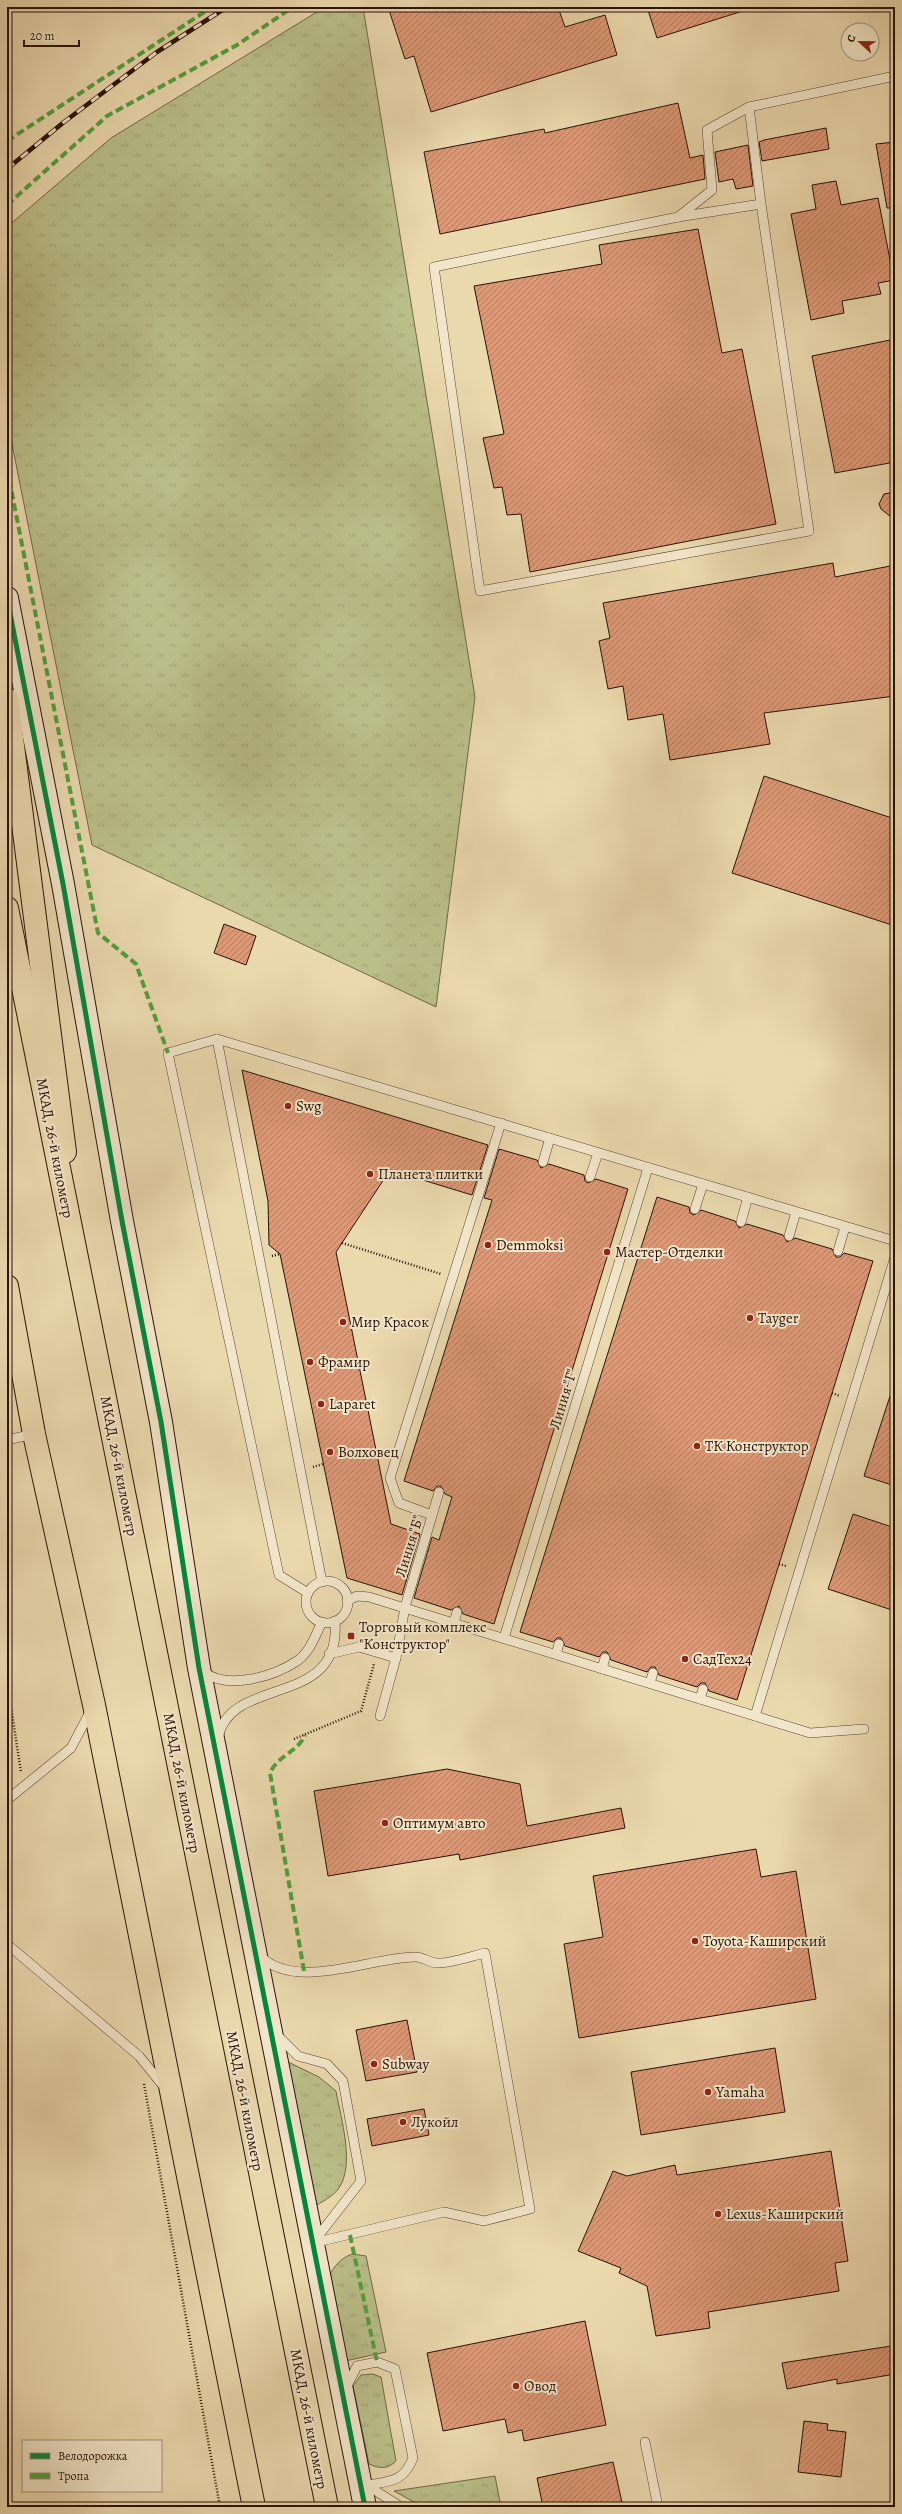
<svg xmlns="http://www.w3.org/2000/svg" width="902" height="2514" font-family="Alegreya,serif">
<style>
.grass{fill:url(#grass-tufts);stroke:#726848}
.building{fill:url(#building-hatch);stroke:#291107}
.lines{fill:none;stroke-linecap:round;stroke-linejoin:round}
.lane-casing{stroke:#5a4331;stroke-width:10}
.secondary-casing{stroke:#291107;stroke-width:24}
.primary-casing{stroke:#291107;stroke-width:24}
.highway-casing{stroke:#291107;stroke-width:24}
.path{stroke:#291107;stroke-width:2.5;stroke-dasharray:1 2;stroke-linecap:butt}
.lane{stroke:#f2e6ca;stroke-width:9}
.secondary{stroke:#f2e6ca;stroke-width:22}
.primary{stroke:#ebd9ae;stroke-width:22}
.highway{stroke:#ebd9ae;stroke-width:22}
.rail-casing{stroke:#291107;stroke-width:4.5}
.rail{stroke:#f2e6ca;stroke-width:3;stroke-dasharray:9;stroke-linecap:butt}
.quiet{stroke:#51a03d;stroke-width:4;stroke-dasharray:8 4;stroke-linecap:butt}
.cycleway-casing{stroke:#f2e6ca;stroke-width:8}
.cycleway{stroke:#00873e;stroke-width:5}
.poi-dot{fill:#8f2418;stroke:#f2e6ca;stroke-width:1.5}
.labels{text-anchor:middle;stroke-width:4;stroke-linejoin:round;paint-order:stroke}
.poi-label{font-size:15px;fill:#291107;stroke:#f2e6ca;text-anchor:start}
.street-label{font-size:15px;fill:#291107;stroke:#f2e6ca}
</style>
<defs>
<pattern id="grass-tufts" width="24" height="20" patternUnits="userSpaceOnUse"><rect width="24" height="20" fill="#babf89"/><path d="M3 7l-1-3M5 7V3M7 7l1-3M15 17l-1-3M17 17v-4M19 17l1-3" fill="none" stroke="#a0a375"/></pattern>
<pattern id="building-hatch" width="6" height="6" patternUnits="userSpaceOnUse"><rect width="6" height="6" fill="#dc9977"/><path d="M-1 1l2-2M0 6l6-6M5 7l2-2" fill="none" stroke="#b27b60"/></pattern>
</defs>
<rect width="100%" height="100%" fill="#ebd9ae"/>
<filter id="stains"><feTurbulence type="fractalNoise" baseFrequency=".005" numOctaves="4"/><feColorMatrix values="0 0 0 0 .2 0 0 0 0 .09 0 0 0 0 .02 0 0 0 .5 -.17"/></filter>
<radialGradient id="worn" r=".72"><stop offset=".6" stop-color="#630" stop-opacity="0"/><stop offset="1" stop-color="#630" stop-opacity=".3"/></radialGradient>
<g class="grass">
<path d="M 325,7 L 363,7 L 475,697 L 436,1007 L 92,845 L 7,419 L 7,227 L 111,138 Z"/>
<path d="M 282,2059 L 319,2077 L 336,2091 C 341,2119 355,2164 339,2188 C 333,2197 321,2202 312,2208 Z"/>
<path d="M 352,2254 L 366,2256 L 386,2352 L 345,2361 L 329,2277 C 333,2267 341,2258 352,2254 Z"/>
<path d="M 373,2374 L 381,2377 L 396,2461 C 388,2469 380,2469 369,2464 L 353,2386 L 361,2375 Z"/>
<path d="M 495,2476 L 501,2507 L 423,2507 L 394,2491 Z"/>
</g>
<g class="building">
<path d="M 388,7 L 558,7 L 565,27 L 605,15 L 617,55 L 431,112 L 414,56 L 405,59 Z"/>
<path d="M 647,7 L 746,7 L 746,10 L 657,38 Z"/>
<path d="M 678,103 L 690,158 L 703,155 L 705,179 L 440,234 L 424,152 L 544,129 L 545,133 Z"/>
<path d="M 826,128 L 829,149 L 762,161 L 759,142 L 764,140 Z"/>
<path d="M 895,142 L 895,208 L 887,208 L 876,144 Z"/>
<path d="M 748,145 L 753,186 L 736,189 L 733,179 L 719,182 L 715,152 Z"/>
<path d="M 836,181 L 841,205 L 878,198 L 894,280 L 878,283 L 881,294 L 842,301 L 844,313 L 811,320 L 791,214 L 816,209 L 812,185 Z"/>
<path d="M 698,229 L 722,353 L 742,349 L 776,524 L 530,572 L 521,514 L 507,515 L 502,487 L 494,488 L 483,438 L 504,434 L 474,286 L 602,264 L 599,245 Z"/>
<path d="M 895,339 L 895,462 L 835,473 L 812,356 Z"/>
<path d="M 895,492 L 895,520 L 881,509 L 879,504 L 884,494 Z"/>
<path d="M 833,563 L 835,577 L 895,565 L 895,696 L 764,713 L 770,744 L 670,760 L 663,714 L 628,720 L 623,686 L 608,689 L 599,641 L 610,638 L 603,603 Z"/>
<path d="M 764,776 L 895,819 L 895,926 L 732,873 Z"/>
<path d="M 224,924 L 256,936 L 246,965 L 214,953 Z"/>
<path d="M 242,1070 L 488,1145 L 472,1195 L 390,1170 L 336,1252 L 391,1524 L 420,1534 L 402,1595 L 347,1578 L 280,1254 L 269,1245 L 268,1201 Z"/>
<path d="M 499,1149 L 537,1160 L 541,1168 L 549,1164 L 584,1175 L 585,1181 L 588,1183 L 596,1179 L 628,1189 L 494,1624 L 463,1614 L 459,1606 L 451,1610 L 414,1598 L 432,1537 L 439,1540 L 452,1497 L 445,1494 L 441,1486 L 437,1486 L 433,1491 L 404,1481 L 492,1200 L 484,1198 Z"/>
<path d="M 657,1197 L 689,1207 L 690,1213 L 694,1215 L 701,1210 L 735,1221 L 739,1228 L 747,1224 L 783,1235 L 787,1242 L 795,1238 L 832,1249 L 836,1257 L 840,1257 L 844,1253 L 873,1261 L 737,1700 L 709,1691 L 705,1683 L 701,1683 L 697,1687 L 659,1675 L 655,1667 L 651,1667 L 647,1672 L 611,1660 L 607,1652 L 603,1652 L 599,1657 L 565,1646 L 561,1638 L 557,1638 L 553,1642 L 520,1632 Z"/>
<path d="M 892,1390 L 895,1391 L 895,1486 L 864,1476 Z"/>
<path d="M 853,1514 L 895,1528 L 895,1611 L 828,1589 Z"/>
<path d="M 447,1769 L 520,1784 L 527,1826 L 621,1808 L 625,1828 L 460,1860 L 459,1854 L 328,1876 L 314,1791 Z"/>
<path d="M 756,1849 L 761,1877 L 796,1871 L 816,1999 L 579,2038 L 564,1944 L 603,1937 L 593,1876 Z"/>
<path d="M 407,2020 L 417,2072 L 366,2081 L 356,2030 Z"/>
<path d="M 775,2048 L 785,2112 L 641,2135 L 631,2072 Z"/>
<path d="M 424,2109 L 429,2135 L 372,2146 L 367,2119 Z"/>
<path d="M 831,2151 L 848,2261 L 835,2263 L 839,2291 L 708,2312 L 710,2328 L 656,2336 L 647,2286 L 619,2273 L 621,2268 L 578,2251 L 613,2171 L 627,2176 L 675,2165 L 677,2175 Z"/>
<path d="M 585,2321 L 606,2425 L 524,2441 L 522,2430 L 508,2433 L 505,2419 L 443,2431 L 427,2353 Z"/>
<path d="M 891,2346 L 895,2374 L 837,2384 L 837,2379 L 787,2389 L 782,2363 Z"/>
<path d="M 804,2421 L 828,2424 L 827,2430 L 846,2432 L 841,2477 L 798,2472 Z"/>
<path d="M 613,2462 L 623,2507 L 543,2507 L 537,2478 Z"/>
</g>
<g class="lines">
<defs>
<g id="lane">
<path d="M 749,107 L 761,204 L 809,531 L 480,591 L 434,267 L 678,217 L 761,204"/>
<path d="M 678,217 L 712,190 L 707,130 L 749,107 L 895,76"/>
<path d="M 217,1039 L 322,1582"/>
<path d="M 543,1162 L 550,1138"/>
<path d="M 590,1177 L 598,1153"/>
<path d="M 695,1209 L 703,1184"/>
<path d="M 741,1222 L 748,1197"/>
<path d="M 789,1236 L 796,1212"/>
<path d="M 838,1251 L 845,1227"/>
<path d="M 7,1440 L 34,1434"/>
<path d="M 432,1515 L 399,1503 L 390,1478 L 501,1123"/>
<circle cx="327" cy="1602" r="21"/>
<path d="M 308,1593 L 279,1575 L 168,1053 L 217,1039 L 895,1241"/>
<path d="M 347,1601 L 357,1596 L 369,1597 L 810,1733 L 864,1729"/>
<path d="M 454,1623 L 457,1612"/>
<path d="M 504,1638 L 648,1168"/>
<path d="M 329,1654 L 359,1647 L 396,1658"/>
<path d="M 556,1654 L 559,1644"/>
<path d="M 602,1669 L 605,1658"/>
<path d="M 204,1672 C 227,1690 273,1677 297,1661 C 310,1652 315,1636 322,1622"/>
<path d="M 650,1683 L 653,1673"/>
<path d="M 700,1699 L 703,1689"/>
<path d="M 380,1716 L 396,1658 L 405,1607 L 439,1492"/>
<path d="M 755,1716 L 895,1257"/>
<path d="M 218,1738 C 230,1674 342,1710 335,1621"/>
<path d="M 7,1800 L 71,1748 L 91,1710"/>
<path d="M 7,1944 L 139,2056 L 165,2088"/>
<path d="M 259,1955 C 296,1993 373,1956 416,1957 C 423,1957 430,1963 437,1963 C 449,1964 472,1956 485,1953 L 530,2209 L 484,2221 L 444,2212 L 313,2243"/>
<path d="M 276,2034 L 298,2056 L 327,2064 L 343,2081 L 361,2181 L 315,2240"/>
<path d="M 346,2388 L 357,2366 L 377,2362 L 395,2369 L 413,2458 C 404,2481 392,2481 369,2485"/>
<path d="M 645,2442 L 658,2507"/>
<path d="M 366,2483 L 379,2493 L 401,2507"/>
</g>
<path id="secondary" d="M 7,598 L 63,884 L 122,1221 L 161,1422 L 199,1668 L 365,2507"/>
<path id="primary" d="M 7,699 L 65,1152"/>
<g id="highway">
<path d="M 7,908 L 327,2507"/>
<path d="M 7,1286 L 34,1434 L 94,1705 L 254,2507"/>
</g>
</defs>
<use href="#lane" class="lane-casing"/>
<use href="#secondary" class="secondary-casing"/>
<use href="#primary" class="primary-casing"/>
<use href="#highway" class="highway-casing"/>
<g class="path">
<path d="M 342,1243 L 441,1274"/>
<path d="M 272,1256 L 280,1254"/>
<path d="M 832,1393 L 840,1396"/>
<path d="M 376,1452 L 384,1452"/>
<path d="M 313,1467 L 323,1464"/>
<path d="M 779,1564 L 786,1566"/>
<path d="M 7,1681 L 21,1772"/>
<path d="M 294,1739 L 361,1711 L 374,1664"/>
<path d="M 144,2084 L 220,2507"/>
</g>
<use href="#lane" class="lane"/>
<use href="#secondary" class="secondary"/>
<use href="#primary" class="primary"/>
<use href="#highway" class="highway"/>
<defs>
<path id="rail" d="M 7,169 L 64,122 L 157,52 L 227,7"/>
</defs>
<use href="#rail" class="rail-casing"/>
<use href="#rail" class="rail"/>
<g class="quiet">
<path d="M 7,141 L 212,7"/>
<path d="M 7,205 L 107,116 L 237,45 L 293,7"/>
<path d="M 7,468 L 98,933 L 136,964 L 168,1053"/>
<path d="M 304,1971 L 270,1773 C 278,1755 298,1752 305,1735"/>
<path d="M 350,2235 L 377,2362"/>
</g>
<defs>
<path id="cycleway" d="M 7,598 L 63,884 L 122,1221 L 161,1422 L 199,1668 L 365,2507"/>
</defs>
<use href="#cycleway" class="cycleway-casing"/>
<use href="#cycleway" class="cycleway"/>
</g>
<g class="poi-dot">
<circle cx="288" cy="1106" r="4"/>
<circle cx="370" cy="1174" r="4"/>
<circle cx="488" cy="1245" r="4"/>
<circle cx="607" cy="1252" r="4"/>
<circle cx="750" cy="1318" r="4"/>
<circle cx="343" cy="1322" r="4"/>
<circle cx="310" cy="1362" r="4"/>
<circle cx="321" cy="1404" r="4"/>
<circle cx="697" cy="1446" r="4"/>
<circle cx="330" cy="1452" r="4"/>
<rect x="347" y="1632" width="8" height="8" rx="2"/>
<circle cx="685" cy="1659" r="4"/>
<circle cx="385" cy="1823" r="4"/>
<circle cx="695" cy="1941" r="4"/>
<circle cx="374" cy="2064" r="4"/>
<circle cx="708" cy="2092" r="4"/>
<circle cx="403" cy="2122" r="4"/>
<circle cx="718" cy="2214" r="4"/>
<circle cx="516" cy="2386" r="4"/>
</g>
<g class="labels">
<g class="poi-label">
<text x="296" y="1111">Swg</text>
<text x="378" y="1179">Планета плитки</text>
<text x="496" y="1250">Demmoksi</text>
<text x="615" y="1257">Мастер-Отделки</text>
<text x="758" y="1323">Tayger</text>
<text x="351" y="1327">Мир Красок</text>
<text x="318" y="1367">Фрамир</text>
<text x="329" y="1409">Laparet</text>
<text x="705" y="1451">ТК Конструктор</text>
<text x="338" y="1457">Волховец</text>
<text x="359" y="1632">Торговый комплекс<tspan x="359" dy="17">"Конструктор"</tspan></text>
<text x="693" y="1664">СадТех24</text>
<text x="393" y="1828">Оптимум авто</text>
<text x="703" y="1946">Toyota-Каширский</text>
<text x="382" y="2069">Subway</text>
<text x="716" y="2097">Yamaha</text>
<text x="411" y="2127">Лукойл</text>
<text x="726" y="2219">Lexus-Каширский</text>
<text x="524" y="2391">Овод</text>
</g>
<g class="street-label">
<text transform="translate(55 1148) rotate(79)" y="5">МКАД, 26-й километр</text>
<text transform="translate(563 1399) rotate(-73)" y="5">Линия "Г"</text>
<text transform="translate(119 1466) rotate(79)" y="5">МКАД, 26-й километр</text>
<text transform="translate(409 1546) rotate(-73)" y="5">Линия "Б"</text>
<text transform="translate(182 1783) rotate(79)" y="5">МКАД, 26-й километр</text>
<text transform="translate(245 2101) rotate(79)" y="5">МКАД, 26-й километр</text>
<text transform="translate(309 2419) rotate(79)" y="5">МКАД, 26-й километр</text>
</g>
</g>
<rect width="902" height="2514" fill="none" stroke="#ebd9ae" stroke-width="24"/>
<rect x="8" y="8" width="886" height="2498" fill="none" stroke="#291107" stroke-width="2"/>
<rect x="12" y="12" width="878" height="2490" fill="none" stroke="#291107"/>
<rect x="22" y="2440" width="140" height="52" fill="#f2e6ca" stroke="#a2917c"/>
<rect x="30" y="2453" width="20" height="6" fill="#00873e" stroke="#a2917c"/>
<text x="58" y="2460" font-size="12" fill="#291107">Велодорожка</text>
<rect x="30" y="2473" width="20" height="6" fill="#51a03d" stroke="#a2917c"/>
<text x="58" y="2480" font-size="12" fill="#291107">Тропа</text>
<g transform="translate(860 42) rotate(292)"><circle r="19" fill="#f2e6ca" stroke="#a2917c"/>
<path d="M0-3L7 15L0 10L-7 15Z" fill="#8f2418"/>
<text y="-6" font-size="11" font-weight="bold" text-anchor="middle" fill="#291107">С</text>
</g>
<path d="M24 40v6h55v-6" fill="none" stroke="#291107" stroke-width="2"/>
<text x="30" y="40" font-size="12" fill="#291107" stroke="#f2e6ca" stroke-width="3" paint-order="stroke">20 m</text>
<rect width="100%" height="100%" filter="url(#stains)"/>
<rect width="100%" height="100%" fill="url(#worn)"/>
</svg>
